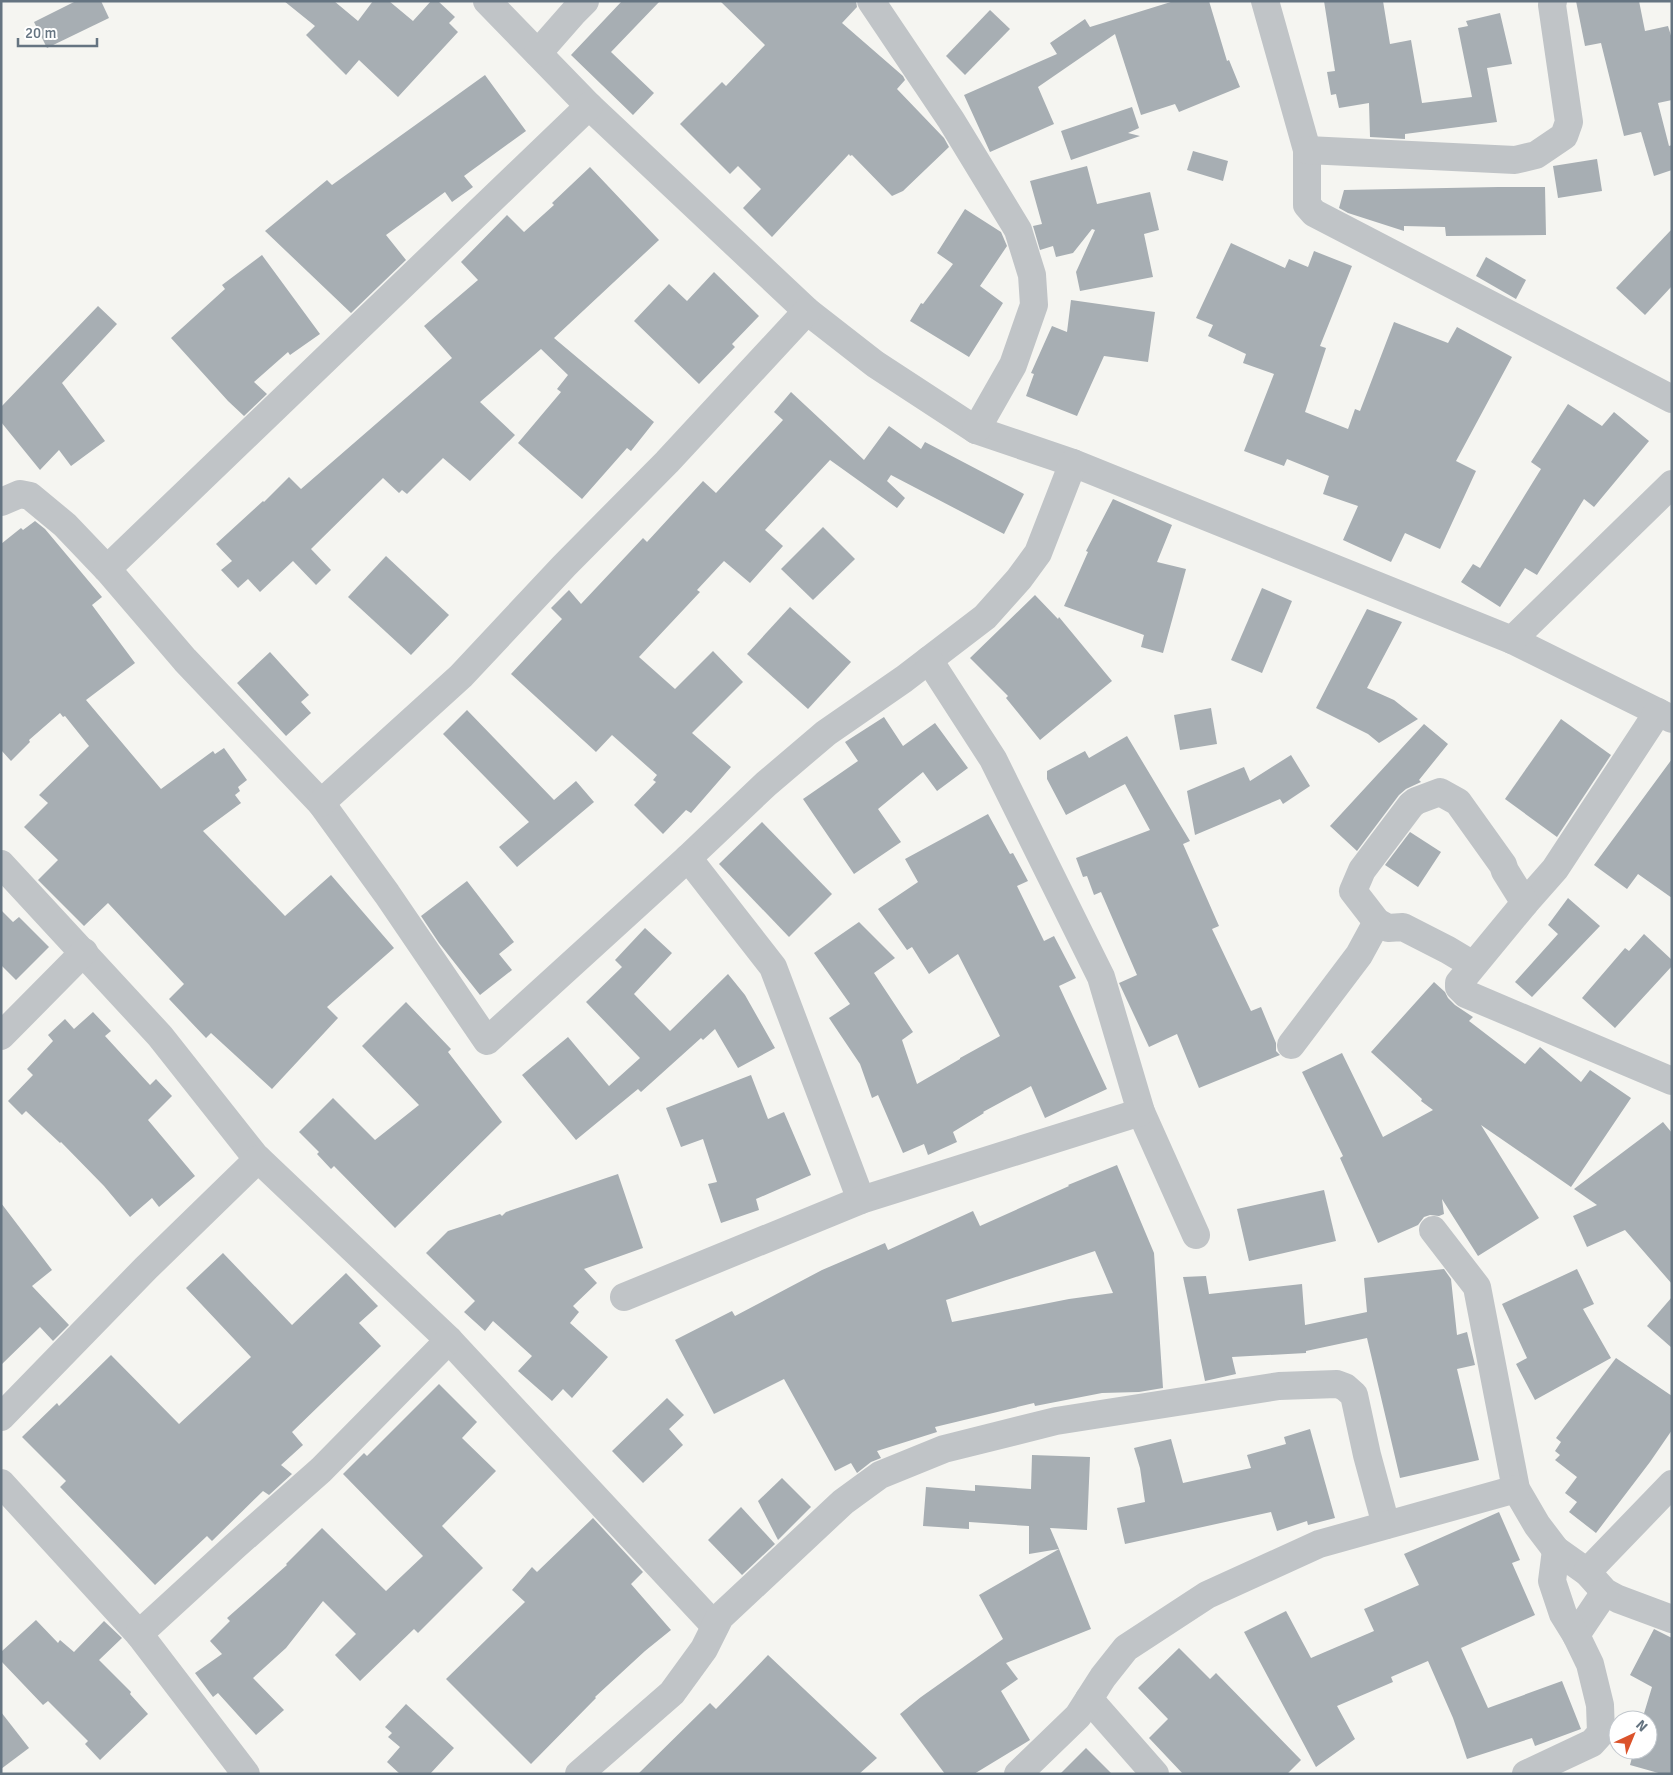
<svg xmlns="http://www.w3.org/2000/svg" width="1673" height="1775" font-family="Signika,sans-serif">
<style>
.building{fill:#a7aeb3;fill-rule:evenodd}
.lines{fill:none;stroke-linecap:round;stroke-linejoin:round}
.minor{stroke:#c0c4c7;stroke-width:28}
</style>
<rect width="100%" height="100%" fill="#f5f5f1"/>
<g class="building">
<path d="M 76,1 L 101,1 L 109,18 L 47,48 L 34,22 Z"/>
<path d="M 284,1 L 334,1 L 358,21 L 373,1 L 389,1 L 413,21 L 431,1 L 438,1 L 455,17 L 449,23 L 458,32 L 398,97 L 359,60 L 346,75 L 306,35 L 315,26 Z"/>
<path d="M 622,1 L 660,1 L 611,52 L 654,93 L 633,115 L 571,55 Z"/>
<path d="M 720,1 L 856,1 L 857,7 L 842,23 L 903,76 L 905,80 L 897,89 L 944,138 L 949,147 L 903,191 L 892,196 L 852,155 L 850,156 L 849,154 L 772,237 L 743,208 L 761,189 L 738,166 L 730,174 L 680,124 L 722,82 L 726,86 L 765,45 Z"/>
<path d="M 1174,1 L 1209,1 L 1227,61 L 1229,60 L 1240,87 L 1179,112 L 1175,104 L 1141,115 L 1115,34 L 1038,87 L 1054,124 L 990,152 L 964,95 L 1057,54 L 1050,43 L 1085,19 L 1090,27 Z"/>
<path d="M 1324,1 L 1383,1 L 1390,44 L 1411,40 L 1422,103 L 1472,97 L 1458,28 L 1468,26 L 1466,21 L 1500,13 L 1512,64 L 1487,68 L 1497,122 L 1405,134 L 1405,139 L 1370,137 L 1369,103 L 1339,108 L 1336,94 L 1331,95 L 1327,72 L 1335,71 Z"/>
<path d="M 1576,1 L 1639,1 L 1645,31 L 1668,26 L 1672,39 L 1672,100 L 1658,103 L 1669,146 L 1672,145 L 1672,170 L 1654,176 L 1641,132 L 1624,136 L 1601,43 L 1585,46 Z"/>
<path d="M 990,10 L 1010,29 L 965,75 L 946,56 Z"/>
<path d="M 485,75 L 526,131 L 464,176 L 473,187 L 452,202 L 445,192 L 386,235 L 406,260 L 351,313 L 265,231 L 327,180 L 332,185 Z"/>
<path d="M 1132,107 L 1139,128 L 1128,133 L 1140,136 L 1071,160 L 1061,131 Z"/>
<path d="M 1193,151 L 1228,161 L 1223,181 L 1187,170 Z"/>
<path d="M 1597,159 L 1602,191 L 1558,198 L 1553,166 Z"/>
<path d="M 1087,166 L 1097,204 L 1150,192 L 1159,230 L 1144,234 L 1153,277 L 1080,291 L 1076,272 L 1095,230 L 1092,229 L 1073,253 L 1056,257 L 1053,246 L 1040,250 L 1033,226 L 1042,224 L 1030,181 Z"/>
<path d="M 590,167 L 659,240 L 554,338 L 654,422 L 631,451 L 627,448 L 582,499 L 518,443 L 561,392 L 557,389 L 568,375 L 541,349 L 480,402 L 515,435 L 470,481 L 443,458 L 407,494 L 402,490 L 399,493 L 383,478 L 311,549 L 331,570 L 316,585 L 293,561 L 260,592 L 248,579 L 238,588 L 221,570 L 232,561 L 216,544 L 263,501 L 264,502 L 289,477 L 301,489 L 452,358 L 424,326 L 478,280 L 461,262 L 507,215 L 524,232 L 554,205 L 552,203 Z"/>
<path d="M 1498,187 L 1545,187 L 1546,235 L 1446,236 L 1445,227 L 1404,226 L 1404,231 L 1348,213 L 1339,208 L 1344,190 Z"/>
<path d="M 965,209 L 1001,232 L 1007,246 L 980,286 L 1003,303 L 969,357 L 910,321 L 921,303 L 923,304 L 953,264 L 937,253 Z"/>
<path d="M 1672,229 L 1672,286 L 1645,315 L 1616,288 Z"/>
<path d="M 1231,243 L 1285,268 L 1289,259 L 1308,267 L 1314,251 L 1352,266 L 1320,346 L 1326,348 L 1305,412 L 1348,429 L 1355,409 L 1360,411 L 1394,322 L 1448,343 L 1457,327 L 1512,357 L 1456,461 L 1476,471 L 1440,549 L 1405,533 L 1391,562 L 1343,540 L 1358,506 L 1323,494 L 1329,476 L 1287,459 L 1284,466 L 1244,451 L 1274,374 L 1243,363 L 1246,354 L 1208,336 L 1213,325 L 1196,318 Z"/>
<path d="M 262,255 L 320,334 L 290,355 L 288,352 L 254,382 L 267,394 L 244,416 L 228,401 L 171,338 L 225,289 L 222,285 Z"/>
<path d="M 1486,257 L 1526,280 L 1516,299 L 1476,276 Z"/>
<path d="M 714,272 L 759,316 L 732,344 L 735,347 L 699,384 L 634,321 L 669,284 L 687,301 Z"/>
<path d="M 1071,300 L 1155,312 L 1148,362 L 1104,356 L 1077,416 L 1026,396 L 1034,374 L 1031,373 L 1052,326 L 1067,332 Z"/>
<path d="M 98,306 L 117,324 L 62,383 L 105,441 L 71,466 L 59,450 L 40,470 L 1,422 L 1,407 Z"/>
<path d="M 791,392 L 864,460 L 889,426 L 921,449 L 925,442 L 1024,494 L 1004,534 L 891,475 L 887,481 L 905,498 L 897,508 L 830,460 L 765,530 L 783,546 L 750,583 L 724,561 L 697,590 L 700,592 L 639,657 L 675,689 L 713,651 L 743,682 L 692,733 L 731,767 L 691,813 L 686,810 L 663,834 L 634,805 L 656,782 L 653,780 L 657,775 L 612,735 L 596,752 L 511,674 L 562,619 L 551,608 L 569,590 L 581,604 L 643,538 L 647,542 L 703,481 L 716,493 L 783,420 L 774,412 Z"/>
<path d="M 1568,404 L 1602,426 L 1614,412 L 1649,441 L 1594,507 L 1584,499 L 1537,575 L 1525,568 L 1500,607 L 1461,582 L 1473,564 L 1480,568 L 1541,469 L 1531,462 Z"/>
<path d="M 1113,499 L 1172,525 L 1157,562 L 1186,569 L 1163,653 L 1141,647 L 1144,635 L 1064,606 L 1088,552 L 1086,551 Z"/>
<path d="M 35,521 L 45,529 L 102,597 L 92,605 L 135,663 L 86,700 L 161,789 L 213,751 L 215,754 L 224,748 L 247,780 L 238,787 L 240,791 L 235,795 L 241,803 L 203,831 L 285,916 L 331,875 L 394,948 L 327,1007 L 338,1018 L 272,1089 L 211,1033 L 206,1038 L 169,999 L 184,984 L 108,903 L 84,926 L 38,880 L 58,860 L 24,827 L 48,803 L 39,795 L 89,746 L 65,716 L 63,717 L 60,713 L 29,740 L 30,742 L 11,761 L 1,750 L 1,544 L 21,528 L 23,530 Z"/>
<path d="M 823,527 L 855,559 L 813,600 L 781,569 Z"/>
<path d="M 386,556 L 449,615 L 411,655 L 348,597 Z"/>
<path d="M 1262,588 L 1292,601 L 1262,673 L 1231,660 Z"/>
<path d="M 1035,595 L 1058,619 L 1059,617 L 1112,681 L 1040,740 L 1006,698 L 1008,696 L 970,658 Z"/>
<path d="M 790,607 L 851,662 L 808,709 L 747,654 Z"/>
<path d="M 1367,609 L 1402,622 L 1367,688 L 1394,700 L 1418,719 L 1379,743 L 1368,734 L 1316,708 Z"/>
<path d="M 270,652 L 309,695 L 301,702 L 311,713 L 286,736 L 237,683 Z"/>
<path d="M 1211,708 L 1217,744 L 1180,750 L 1174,715 Z"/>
<path d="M 467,710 L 554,800 L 576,781 L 594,802 L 517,867 L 499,847 L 529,822 L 443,734 Z"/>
<path d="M 884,717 L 903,746 L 935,723 L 968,768 L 937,791 L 923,772 L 878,809 L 901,842 L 854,874 L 803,799 L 858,761 L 845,742 Z"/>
<path d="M 1561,719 L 1611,755 L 1557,837 L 1505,799 Z"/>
<path d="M 1424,724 L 1448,744 L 1419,780 L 1421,782 L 1406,789 L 1399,795 L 1357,851 L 1330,826 Z"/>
<path d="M 1127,736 L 1190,841 L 1183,844 L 1219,926 L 1212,929 L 1251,1011 L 1261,1007 L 1276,1043 L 1276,1051 L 1280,1055 L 1199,1088 L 1177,1034 L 1149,1047 L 1119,983 L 1137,975 L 1101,892 L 1094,895 L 1087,876 L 1083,877 L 1076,858 L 1150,830 L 1125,784 L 1066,815 L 1047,779 L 1047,771 L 1085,751 L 1089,758 Z"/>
<path d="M 1291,755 L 1310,786 L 1283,804 L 1280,799 L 1195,835 L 1187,791 L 1244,767 L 1250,781 Z"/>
<path d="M 1672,759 L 1672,898 L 1638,874 L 1627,889 L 1594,865 Z"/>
<path d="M 988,814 L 1010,854 L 1013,853 L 1028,881 L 1017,886 L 1044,941 L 1054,936 L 1076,978 L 1059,986 L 1107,1089 L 1045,1118 L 1031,1086 L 983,1112 L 984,1113 L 953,1132 L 957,1142 L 928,1155 L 924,1144 L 903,1153 L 878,1095 L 872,1098 L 860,1064 L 829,1018 L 850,1004 L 814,953 L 859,922 L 895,958 L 874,973 L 913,1032 L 902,1040 L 917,1084 L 960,1059 L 960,1058 L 1000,1036 L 958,954 L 929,974 L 912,947 L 907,950 L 878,909 L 918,882 L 905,859 Z"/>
<path d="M 762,822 L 832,894 L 789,937 L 719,864 Z"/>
<path d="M 1410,832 L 1441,852 L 1418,887 L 1385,865 Z"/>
<path d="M 467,881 L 514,942 L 499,954 L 512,970 L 480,995 L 439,943 L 421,916 Z"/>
<path d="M 1568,898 L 1600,926 L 1532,997 L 1515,982 L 1558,934 L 1548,925 Z"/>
<path d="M 1,910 L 13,922 L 19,917 L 49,947 L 16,980 L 1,965 Z"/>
<path d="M 645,928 L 672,953 L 634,994 L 670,1031 L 728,974 L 745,995 L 775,1048 L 738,1068 L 715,1029 L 703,1040 L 701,1038 L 641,1092 L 638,1089 L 576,1140 L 522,1075 L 568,1037 L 609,1086 L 640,1058 L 586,1002 L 622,967 L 615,960 Z"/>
<path d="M 1644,934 L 1672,960 L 1672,966 L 1615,1028 L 1582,998 L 1625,948 L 1629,951 Z"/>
<path d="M 1434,982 L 1445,992 L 1448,998 L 1455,1005 L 1473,1017 L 1469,1021 L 1525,1064 L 1540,1047 L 1581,1082 L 1590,1070 L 1631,1098 L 1571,1187 L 1481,1125 L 1539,1218 L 1478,1256 L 1442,1199 L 1444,1214 L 1439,1216 L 1430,1215 L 1424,1217 L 1418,1225 L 1378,1243 L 1340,1158 L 1343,1156 L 1302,1072 L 1342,1053 L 1383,1137 L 1433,1110 L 1421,1101 L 1422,1099 L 1371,1052 Z"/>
<path d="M 406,1002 L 451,1049 L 448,1052 L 502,1122 L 395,1228 L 334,1166 L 331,1169 L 317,1154 L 319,1152 L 299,1132 L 333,1098 L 375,1140 L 419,1105 L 362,1046 Z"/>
<path d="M 93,1012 L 111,1031 L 105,1036 L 150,1085 L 156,1079 L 172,1096 L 148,1120 L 195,1176 L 159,1207 L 152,1198 L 130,1217 L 104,1186 L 61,1142 L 60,1143 L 26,1111 L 22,1115 L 8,1101 L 33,1075 L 27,1069 L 53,1041 L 48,1035 L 65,1019 L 74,1029 Z"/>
<path d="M 751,1075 L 768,1119 L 784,1112 L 811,1175 L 756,1199 L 759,1210 L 721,1223 L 708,1184 L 717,1182 L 703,1139 L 681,1147 L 666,1108 Z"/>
<path d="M 1663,1122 L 1672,1133 L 1672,1284 L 1625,1230 L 1587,1247 L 1573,1216 L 1597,1205 L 1574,1189 Z"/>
<path d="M 1117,1165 L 1154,1253 L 1163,1388 L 1139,1392 L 1102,1393 L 1035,1406 L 1034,1403 L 935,1427 L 937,1432 L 877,1451 L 881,1458 L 871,1462 L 857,1473 L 851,1463 L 835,1471 L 784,1379 L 714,1414 L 675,1340 L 732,1311 L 735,1316 L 822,1270 L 885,1243 L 888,1250 L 973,1211 L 980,1226 L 1069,1186 L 1068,1185 ZM 1095,1251 L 1113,1293 L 1069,1299 L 952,1322 L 946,1300 Z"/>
<path d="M 618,1174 L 643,1248 L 584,1269 L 597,1283 L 573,1306 L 579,1312 L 570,1323 L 608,1357 L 572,1398 L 563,1389 L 552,1401 L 518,1371 L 532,1356 L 493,1321 L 485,1331 L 464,1312 L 475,1301 L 426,1253 L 448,1231 L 500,1214 L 502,1216 L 506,1212 Z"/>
<path d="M 1324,1190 L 1336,1241 L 1249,1261 L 1237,1209 Z"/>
<path d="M 1,1203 L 52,1270 L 32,1286 L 69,1325 L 53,1341 L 40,1327 L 1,1365 Z"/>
<path d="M 223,1253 L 292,1325 L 346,1273 L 378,1306 L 359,1323 L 381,1346 L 292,1432 L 303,1445 L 281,1465 L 292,1474 L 269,1495 L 263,1491 L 212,1541 L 207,1536 L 155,1585 L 60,1487 L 66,1481 L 22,1437 L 57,1403 L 59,1406 L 111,1355 L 179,1424 L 251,1357 L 186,1288 Z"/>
<path d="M 1444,1269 L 1451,1279 L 1457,1335 L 1467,1332 L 1475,1365 L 1457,1369 L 1479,1460 L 1400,1478 L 1367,1338 L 1306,1351 L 1306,1353 L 1232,1357 L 1236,1374 L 1205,1381 L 1183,1277 L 1206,1276 L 1209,1294 L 1302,1284 L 1305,1325 L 1367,1312 L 1364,1278 Z"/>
<path d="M 1577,1269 L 1594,1304 L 1583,1309 L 1611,1358 L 1535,1400 L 1516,1364 L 1527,1358 L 1502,1304 Z"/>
<path d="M 1672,1297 L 1672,1348 L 1647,1326 Z"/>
<path d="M 1616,1358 L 1672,1396 L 1672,1430 L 1650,1462 L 1596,1533 L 1569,1512 L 1577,1502 L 1565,1493 L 1577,1477 L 1555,1460 L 1560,1455 L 1555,1451 L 1561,1442 L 1556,1438 Z"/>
<path d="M 439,1384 L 477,1422 L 462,1438 L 496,1471 L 442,1526 L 483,1568 L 418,1633 L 414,1629 L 360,1681 L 335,1655 L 356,1634 L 323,1601 L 286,1648 L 253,1678 L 284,1710 L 256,1735 L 218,1693 L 213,1697 L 195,1673 L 222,1654 L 210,1641 L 230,1621 L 227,1618 L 287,1565 L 286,1564 L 322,1528 L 386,1591 L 423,1556 L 343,1474 L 364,1453 L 367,1456 Z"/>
<path d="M 667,1398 L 684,1415 L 669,1429 L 683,1445 L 643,1483 L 612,1451 Z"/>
<path d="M 1310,1429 L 1335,1518 L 1308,1525 L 1307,1521 L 1277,1531 L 1271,1512 L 1125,1544 L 1117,1508 L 1145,1502 L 1140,1468 L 1134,1448 L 1171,1439 L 1183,1483 L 1251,1468 L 1247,1455 L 1286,1444 L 1284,1437 Z"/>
<path d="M 1032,1455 L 1090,1457 L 1087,1530 L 1050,1528 L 1059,1549 L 1029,1554 L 1029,1526 L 969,1522 L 969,1529 L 923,1526 L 926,1487 L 975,1491 L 975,1485 L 1031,1489 Z"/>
<path d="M 782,1478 L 811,1507 L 778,1540 L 758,1501 Z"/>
<path d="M 741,1507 L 775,1544 L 742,1575 L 708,1540 Z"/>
<path d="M 1499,1512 L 1520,1560 L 1512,1563 L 1535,1615 L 1461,1648 L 1488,1708 L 1562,1681 L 1581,1729 L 1535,1746 L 1532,1738 L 1467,1759 L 1453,1718 L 1428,1661 L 1391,1677 L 1393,1682 L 1337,1706 L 1355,1739 L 1316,1767 L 1244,1632 L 1286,1611 L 1311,1658 L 1374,1631 L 1364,1609 L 1419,1585 L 1404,1554 Z"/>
<path d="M 593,1518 L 643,1572 L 631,1584 L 671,1630 L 645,1651 L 595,1697 L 596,1698 L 531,1764 L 446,1679 L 525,1602 L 512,1590 L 532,1567 L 537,1572 Z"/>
<path d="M 1059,1549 L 1091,1629 L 1006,1663 L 1018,1679 L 1001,1691 L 1030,1740 L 974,1774 L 945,1774 L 900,1714 L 921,1697 L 1003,1639 L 979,1595 Z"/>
<path d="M 36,1620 L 58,1643 L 60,1640 L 74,1652 L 104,1621 L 122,1638 L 99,1660 L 131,1692 L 130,1694 L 148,1714 L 100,1760 L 85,1744 L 88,1741 L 48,1701 L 43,1705 L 1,1661 L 1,1652 Z"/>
<path d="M 1654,1629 L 1672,1638 L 1672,1774 L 1662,1774 L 1630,1765 L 1634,1750 L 1648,1750 L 1648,1720 L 1642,1720 L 1652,1687 L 1630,1675 Z"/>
<path d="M 1179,1648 L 1210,1679 L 1216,1673 L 1301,1760 L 1287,1774 L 1183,1774 L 1149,1738 L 1168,1719 L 1138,1688 Z"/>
<path d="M 768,1655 L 877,1758 L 859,1774 L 638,1774 L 710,1703 L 716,1709 Z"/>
<path d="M 406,1704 L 454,1748 L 430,1774 L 400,1774 L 387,1762 L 400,1747 L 388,1737 L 392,1733 L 385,1727 Z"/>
<path d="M 1,1712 L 29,1748 L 1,1769 Z"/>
<path d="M 1086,1748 L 1112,1774 L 1060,1774 Z"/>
</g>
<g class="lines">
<g class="minor">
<path d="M 487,1 L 589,106 L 807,311 L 875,364 L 976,430 L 1073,463 L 1512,640 L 1672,719"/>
<path d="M 871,1 L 951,120 L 1018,230 L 1032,275 L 1034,305 L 1013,365 L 976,430"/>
<path d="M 1265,1 L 1307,150 L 1307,205 L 1314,213 L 1672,399"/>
<path d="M 538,53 L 574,12 L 585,1"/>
<path d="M 1307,150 L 1515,160 L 1536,155 L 1564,136 L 1569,122 L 1552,5 L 1553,1"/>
<path d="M 1,502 L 20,494 L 30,496 L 65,525 L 107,569 L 185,660 L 321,803 L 387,894 L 487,1041 L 688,858 L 766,784 L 826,733 L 904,679 L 985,617 L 1019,579 L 1038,553 L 1073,463"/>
<path d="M 107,569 L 589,106"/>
<path d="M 1512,640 L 1672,484"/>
<path d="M 929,660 L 993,759 L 1101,977 L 1141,1112 L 1196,1235"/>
<path d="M 321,803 L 461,676 L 564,566 L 667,462 L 807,311"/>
<path d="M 688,858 L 773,967 L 861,1200"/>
<path d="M 1,864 L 160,1036 L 255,1156 L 449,1340 L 715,1626"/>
<path d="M 1525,903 L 1555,869 L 1658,712"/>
<path d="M 1473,965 L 1448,950 L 1403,927 L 1388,928 L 1377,922 L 1353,891 L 1362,870 L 1411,805 L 1416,801 L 1440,792 L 1458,802 L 1503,865 L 1505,871 L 1525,903 L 1459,983 L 1459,987 L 1466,994 L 1672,1081"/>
<path d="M 1,1036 L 84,952"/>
<path d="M 1291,1045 L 1359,955 L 1377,922"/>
<path d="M 1433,1230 L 1477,1287 L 1516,1489 L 1537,1525 L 1556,1550 L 1587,1572 L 1605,1592 L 1618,1599 L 1672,1619"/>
<path d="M 624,1297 L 861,1200 L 1141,1112"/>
<path d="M 1,1417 L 146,1268 L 258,1159"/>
<path d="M 1,1483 L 139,1634 L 246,1774"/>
<path d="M 1587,1572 L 1672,1484"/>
<path d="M 139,1634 L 235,1546 L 321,1470 L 449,1340"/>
<path d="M 1576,1635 L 1605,1592"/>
<path d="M 1089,1699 L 1155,1774"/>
<path d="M 579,1774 L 672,1693 L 704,1649 L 720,1617 L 843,1502 L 880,1475 L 944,1449 L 1056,1421 L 1279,1386 L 1337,1384 L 1345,1387 L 1354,1395 L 1367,1455 L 1386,1525"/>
<path d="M 1018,1774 L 1078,1716 L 1103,1677 L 1126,1648 L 1207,1595 L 1319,1544 L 1516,1489"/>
<path d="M 1526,1774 L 1592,1743 L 1601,1733 L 1600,1705 L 1590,1664 L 1576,1635 L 1563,1614 L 1552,1581 L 1556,1550"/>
</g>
</g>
<rect width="1673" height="1775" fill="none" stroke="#657481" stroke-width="5"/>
<g transform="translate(1633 1735) rotate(44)"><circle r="24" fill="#ffffff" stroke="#c1c7cd"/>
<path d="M0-4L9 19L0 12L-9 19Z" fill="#db532b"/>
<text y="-8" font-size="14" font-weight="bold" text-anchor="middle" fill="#657481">N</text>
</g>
<path d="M18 38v8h79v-8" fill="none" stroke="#657481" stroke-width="2.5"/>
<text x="25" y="38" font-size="15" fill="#657481" stroke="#ffffff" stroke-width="4" paint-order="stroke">20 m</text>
</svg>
